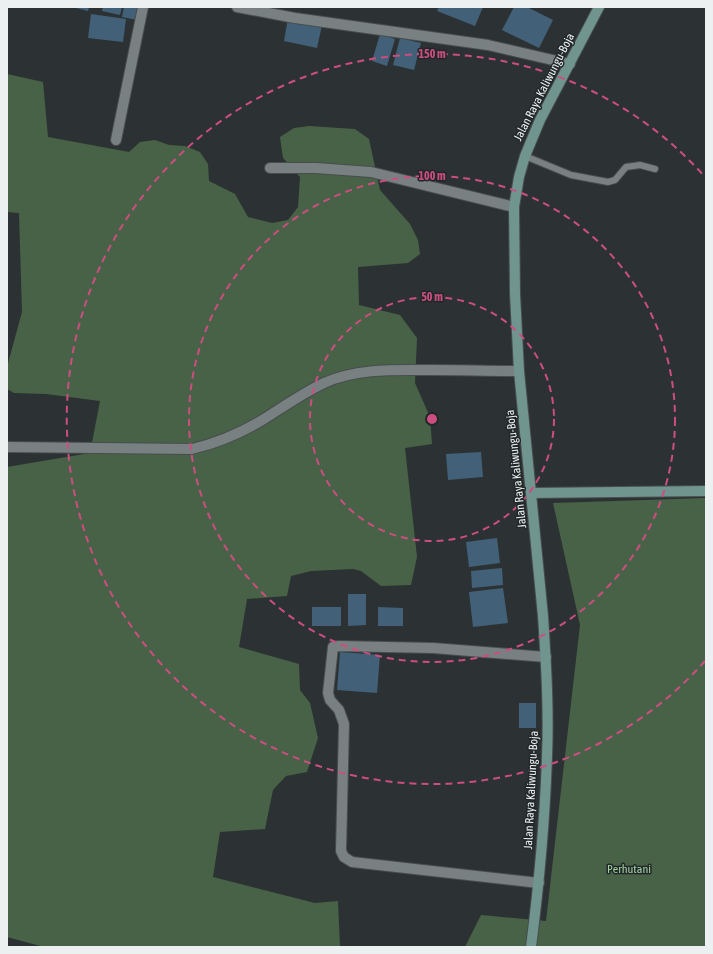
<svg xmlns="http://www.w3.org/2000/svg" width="713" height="954" font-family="'Asap Condensed',sans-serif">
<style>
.green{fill:#486247}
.building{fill:#426078}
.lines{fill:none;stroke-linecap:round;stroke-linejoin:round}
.lane-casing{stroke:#484d4e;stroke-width:8}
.street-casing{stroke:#484d4e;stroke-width:12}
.secondary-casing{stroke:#484d4e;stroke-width:12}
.lane{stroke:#798081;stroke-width:6}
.street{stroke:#798081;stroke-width:10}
.secondary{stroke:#70948e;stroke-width:10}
.ring{fill:none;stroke:#cc4e80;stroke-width:2;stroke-dasharray:7 5}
.labels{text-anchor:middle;stroke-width:3;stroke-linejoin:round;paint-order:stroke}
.street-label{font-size:12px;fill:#ecf0f1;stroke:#222829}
.park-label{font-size:12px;fill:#a4d2a1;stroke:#222829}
.centre{fill:#cc4e80;stroke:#222829;stroke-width:2}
.ring-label{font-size:12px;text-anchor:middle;font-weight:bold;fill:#cc4e80;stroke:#222829;stroke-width:3;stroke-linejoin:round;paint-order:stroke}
</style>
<rect width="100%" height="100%" fill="#2c3233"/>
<g class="green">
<path d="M 7,74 L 43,82 L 48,137 L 129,152 L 140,142 L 155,140 L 169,145 L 185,146 L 200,152 L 208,164 L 209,181 L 235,194 L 248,217 L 272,223 L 288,220 L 298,207 L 300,177 L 283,158 L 280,137 L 294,128 L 309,126 L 355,129 L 369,139 L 380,190 L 410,224 L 418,240 L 420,254 L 408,263 L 358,267 L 359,305 L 400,315 L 417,338 L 415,383 L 430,417 L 432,444 L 405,448 L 417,557 L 411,585 L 381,586 L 361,571 L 353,569 L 311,571 L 291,576 L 287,596 L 247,599 L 239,647 L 299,664 L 300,690 L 310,703 L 318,738 L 307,772 L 286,776 L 273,790 L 265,829 L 220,832 L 213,877 L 315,903 L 338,901 L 340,947 L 44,947 L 7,937 L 7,467 L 90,453 L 100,401 L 46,394 L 14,393 L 7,389 L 7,367 L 22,312 L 19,213 L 7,212 Z"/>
<path d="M 706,498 L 706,947 L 465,947 L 481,915 L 546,921 L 580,625 L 553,503 Z"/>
</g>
<g class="building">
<path d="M 72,7 L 89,7 L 88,11 Z"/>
<path d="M 103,7 L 122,7 L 120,15 L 102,11 Z"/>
<path d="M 124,7 L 139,7 L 137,20 L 122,17 Z"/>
<path d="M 439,7 L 483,7 L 475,26 L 437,11 Z"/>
<path d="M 514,7 L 527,7 L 553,20 L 539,48 L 502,30 Z"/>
<path d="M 91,14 L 126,19 L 123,42 L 88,38 Z"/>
<path d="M 288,18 L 322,25 L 317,48 L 284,41 Z"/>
<path d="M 380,34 L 395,39 L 387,66 L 372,61 Z"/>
<path d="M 400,38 L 421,43 L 414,70 L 393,65 Z"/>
<path d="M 481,452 L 483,477 L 448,480 L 446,454 Z"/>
<path d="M 497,538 L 500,563 L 469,567 L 466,542 Z"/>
<path d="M 502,568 L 503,585 L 472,588 L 471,571 Z"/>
<path d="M 503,588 L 508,623 L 473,627 L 469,592 Z"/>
<path d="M 348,594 L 366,594 L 366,625 L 348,626 Z"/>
<rect x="312" y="607" width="29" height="19"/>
<path d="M 378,607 L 403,608 L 403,626 L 378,626 Z"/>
<path d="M 340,652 L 380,655 L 377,693 L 337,690 Z"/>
<rect x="519" y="703" width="17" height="25"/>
</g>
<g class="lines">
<defs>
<path id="lane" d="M 525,156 L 571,175 L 608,182 L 615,180 L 626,167 L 640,165 L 655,169"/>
<g id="street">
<path d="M 237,7 L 295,18 L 488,45 L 570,64"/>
<path d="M 116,140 L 143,7"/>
<path d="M 270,168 L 316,168 L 371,172 L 514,207"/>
<path d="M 7,447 L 192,449 C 217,443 241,433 264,419 C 283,407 303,393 324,383 C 357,368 395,370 431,370 C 460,370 489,371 519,371"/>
<path d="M 539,883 L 352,862 L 344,857 L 341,851 L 344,724 L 339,710 L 330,700 L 328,693 L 333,647 L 339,646 L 433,648 L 546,657"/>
</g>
<g id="secondary">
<path d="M 531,493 L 706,491"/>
<path d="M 531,947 C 539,884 545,820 547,756 C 549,710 546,662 543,616 L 519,371 L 515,294 L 514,207 L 519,177 L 525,156 L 540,120 L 599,7"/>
</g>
</defs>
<use href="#lane" class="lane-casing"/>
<use href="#street" class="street-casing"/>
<use href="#secondary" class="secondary-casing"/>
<use href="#lane" class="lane"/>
<use href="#street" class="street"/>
<use href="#secondary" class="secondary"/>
</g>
<g class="ring">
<circle cx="432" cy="419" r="122"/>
<circle cx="432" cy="419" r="243"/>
<path d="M705 661A365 365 0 1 1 705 177"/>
</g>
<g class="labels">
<g class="street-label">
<text transform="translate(544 87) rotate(-63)" y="4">Jalan Raya Kaliwungu-Boja</text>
<text transform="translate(516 469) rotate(-96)" y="4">Jalan Raya Kaliwungu-Boja</text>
<text transform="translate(531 790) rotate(-87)" y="4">Jalan Raya Kaliwungu-Boja</text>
</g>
<g class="park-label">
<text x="629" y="873">Perhutani</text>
</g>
</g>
<circle cx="432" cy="419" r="6" class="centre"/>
<g class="ring-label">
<text x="432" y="58">150 m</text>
<text x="432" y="180">100 m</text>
<text x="432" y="301">50 m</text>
</g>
<rect width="713" height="954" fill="none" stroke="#ecf0f1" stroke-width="16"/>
</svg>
